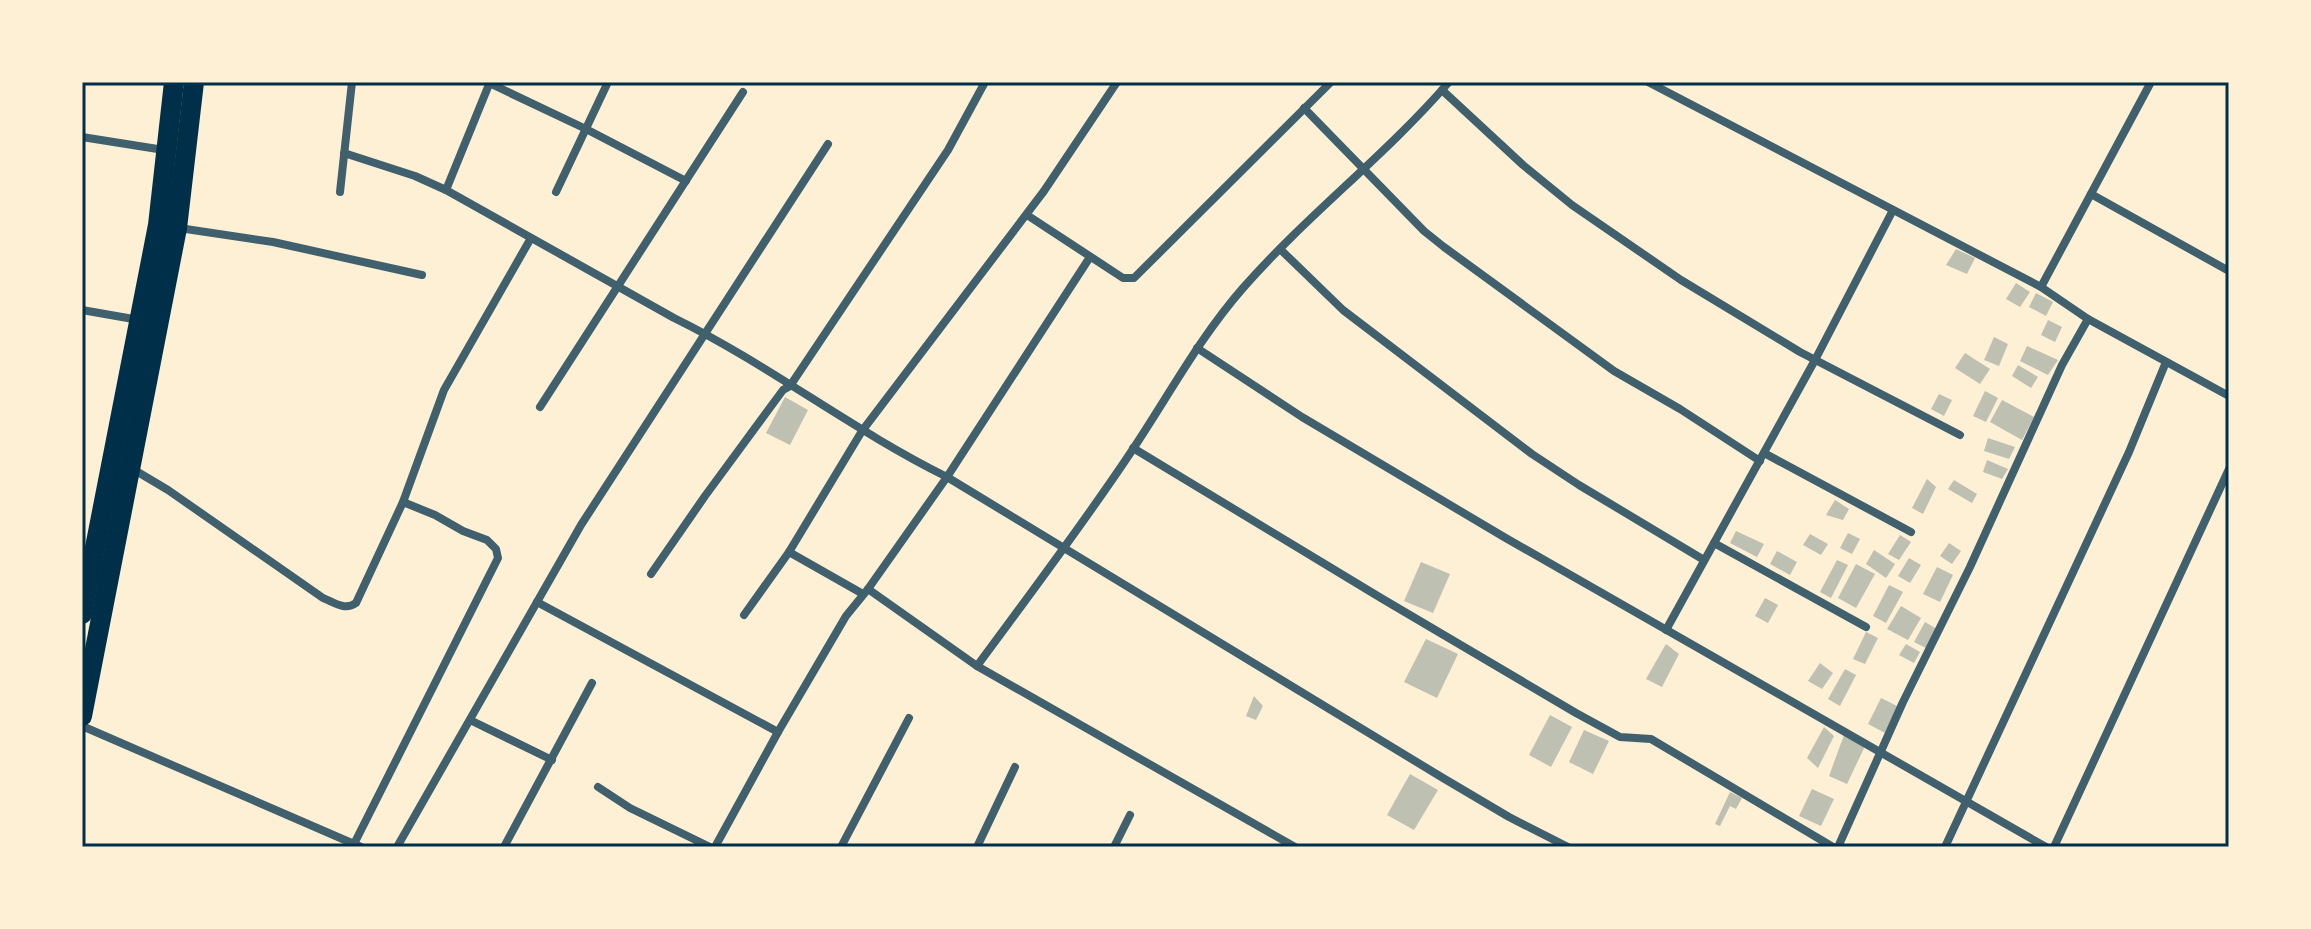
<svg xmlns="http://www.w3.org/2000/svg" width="2311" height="929" font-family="Karla,sans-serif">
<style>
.building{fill:#bec0b2}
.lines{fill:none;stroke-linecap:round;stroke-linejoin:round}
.minor{stroke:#3f606c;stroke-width:8}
.primary{stroke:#003049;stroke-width:20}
.neatline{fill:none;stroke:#003049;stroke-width:3}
</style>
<rect width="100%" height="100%" fill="#fdf0d5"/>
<g class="building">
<path d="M 1956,249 L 1975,258 L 1967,274 L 1946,265 Z"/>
<path d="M 2016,283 L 2030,292 L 2020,307 L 2006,299 Z"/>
<path d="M 2036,293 L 2053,302 L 2046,316 L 2029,307 Z"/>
<path d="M 2048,320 L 2062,327 L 2055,342 L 2041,335 Z"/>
<path d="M 1994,337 L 2008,344 L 1999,366 L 1984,360 Z"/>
<path d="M 2027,346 L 2058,360 L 2048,375 L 2020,361 Z"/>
<path d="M 1965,353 L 1990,369 L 1980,384 L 1955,368 Z"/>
<path d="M 2018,365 L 2038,377 L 2031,388 L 2012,376 Z"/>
<path d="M 1985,391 L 1998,398 L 1986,422 L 1973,416 Z"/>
<path d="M 1939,394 L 1952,400 L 1944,416 L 1931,409 Z"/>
<path d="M 785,397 L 808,410 L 790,445 L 766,433 Z"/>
<path d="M 2002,400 L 2034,417 L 2022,440 L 1990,422 Z"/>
<path d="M 1988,438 L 2015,447 L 2009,459 L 1984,451 Z"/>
<path d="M 1987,460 L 2008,469 L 2002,479 L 1983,472 Z"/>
<path d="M 1927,479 L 1936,487 L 1923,514 L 1912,508 Z"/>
<path d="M 1954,480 L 1977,494 L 1972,503 L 1948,489 Z"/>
<path d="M 1835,500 L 1849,509 L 1843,520 L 1826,515 Z"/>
<path d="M 1736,531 L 1764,544 L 1757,557 L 1730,543 Z"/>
<path d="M 1848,533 L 1860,539 L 1852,554 L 1840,548 Z"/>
<path d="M 1810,534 L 1828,544 L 1821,555 L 1803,545 Z"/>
<path d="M 1900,535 L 1911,542 L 1899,560 L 1888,554 Z"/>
<path d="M 1949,543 L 1961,551 L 1952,564 L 1940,556 Z"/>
<path d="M 1874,550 L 1895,564 L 1886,578 L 1866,564 Z"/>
<path d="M 1777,551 L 1797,562 L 1790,575 L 1770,564 Z"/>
<path d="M 1909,558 L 1921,565 L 1910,583 L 1898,576 Z"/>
<path d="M 1837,560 L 1848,565 L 1831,598 L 1820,592 Z"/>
<path d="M 1421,562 L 1450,574 L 1433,613 L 1404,601 Z"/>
<path d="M 1856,564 L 1875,574 L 1856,608 L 1838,598 Z"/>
<path d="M 1937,567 L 1953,575 L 1940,602 L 1923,594 Z"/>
<path d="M 1889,585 L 1903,592 L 1886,623 L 1873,616 Z"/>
<path d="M 1765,598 L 1778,605 L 1768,623 L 1755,616 Z"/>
<path d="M 1901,606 L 1921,618 L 1908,640 L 1887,629 Z"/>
<path d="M 1925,622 L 1937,629 L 1926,648 L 1914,642 Z"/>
<path d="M 1866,632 L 1878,638 L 1865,664 L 1853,659 Z"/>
<path d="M 1426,639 L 1458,654 L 1437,698 L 1404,682 Z"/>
<path d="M 1666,644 L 1679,654 L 1662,687 L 1646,679 Z"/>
<path d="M 1906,644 L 1920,652 L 1914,663 L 1899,655 Z"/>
<path d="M 1820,663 L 1833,673 L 1822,689 L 1808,681 Z"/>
<path d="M 1845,669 L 1856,675 L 1840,706 L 1828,699 Z"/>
<path d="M 1254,696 L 1263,706 L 1256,720 L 1246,716 Z"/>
<path d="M 1881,698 L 1897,706 L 1885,733 L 1868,724 Z"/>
<path d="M 1550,715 L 1572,727 L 1551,767 L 1529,755 Z"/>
<path d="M 1824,727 L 1834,736 L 1818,768 L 1807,758 Z"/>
<path d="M 1584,730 L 1609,741 L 1593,774 L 1569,762 Z"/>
<path d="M 1844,735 L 1865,746 L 1847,784 L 1829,776 Z"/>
<path d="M 1410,774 L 1438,790 L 1414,830 L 1387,815 Z"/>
<path d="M 1812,789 L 1834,799 L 1821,826 L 1799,816 Z"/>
<path d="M 1730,792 L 1742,798 L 1736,809 L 1730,806 L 1720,826 L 1715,824 Z"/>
</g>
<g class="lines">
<g class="minor">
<path d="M 487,82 L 586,129 L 686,181"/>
<path d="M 1648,82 L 2041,287 L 2088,319 L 2229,396"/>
<path d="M 1442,90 L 1523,165 L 1572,205 L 1681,280 L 1800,352 L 1960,435"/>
<path d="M 1304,108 L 1424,231 L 1444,247 L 1614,371 L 1680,409 L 1760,461"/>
<path d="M 82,137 L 164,150"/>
<path d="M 344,153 L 415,176 L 446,190 L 674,318 C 768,364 852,430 947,477 L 1443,778 L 1509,817 L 1568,847"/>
<path d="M 446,190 L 490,82"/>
<path d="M 340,192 L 352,82"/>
<path d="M 556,192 L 608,82"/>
<path d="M 2091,194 L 2229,271"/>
<path d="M 1027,215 L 1123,278 L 1134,278 L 1331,82"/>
<path d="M 179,228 L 273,242 L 422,275"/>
<path d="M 1280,249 L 1343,310 L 1532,454 L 1579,485 L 1704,560"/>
<path d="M 2041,287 L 2151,82"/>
<path d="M 82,310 L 139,320"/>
<path d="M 1197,348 L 1302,417 L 1504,537 L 2046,847"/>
<path d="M 540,407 L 743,92"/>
<path d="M 1133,448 L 1381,598 L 1576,713 L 1620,737 L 1651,739 L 1833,847"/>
<path d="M 1764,453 L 1911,532"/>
<path d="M 131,468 L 168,490 L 323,598 C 334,602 344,611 356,603 L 403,502 L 444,390 L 531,238"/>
<path d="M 1714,543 L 1866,627"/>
<path d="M 789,552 L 863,594"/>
<path d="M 651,574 L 705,496 L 783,390 L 790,386 L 948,150 L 985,82"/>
<path d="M 868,589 L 977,666 L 1295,847"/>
<path d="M 537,602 L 778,732"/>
<path d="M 744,615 L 789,552 L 862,431 L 1044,191 L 1117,82"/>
<path d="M 1666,630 L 1815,360 L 1893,210"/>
<path d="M 977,666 C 1030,594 1084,523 1133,449 C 1169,395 1200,337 1243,288 C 1307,215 1385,156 1449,82"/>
<path d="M 470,720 L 552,760"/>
<path d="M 82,726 L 361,847"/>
<path d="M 598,787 L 630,808 L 710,847"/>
<path d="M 354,844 L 498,558 L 496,549 L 487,540 L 463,531 L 435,515 L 403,502"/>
<path d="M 397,847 L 581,525 L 828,144"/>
<path d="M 504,847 L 592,683"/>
<path d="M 715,847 L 778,732 L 846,616 L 868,589 L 947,477 L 1090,257"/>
<path d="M 841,847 L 909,718"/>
<path d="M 977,847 L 1015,767"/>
<path d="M 1114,847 L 1130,815"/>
<path d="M 1838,847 L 1903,702 L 1970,567 L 2062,365 L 2088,319"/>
<path d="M 1945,847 L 2129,452 L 2166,362"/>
<path d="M 2054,847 L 2229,469"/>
</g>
<g class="primary">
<path d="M 82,614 L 158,225 L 174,82"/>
<path d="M 82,716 L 177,228 L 194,82"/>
</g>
</g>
<rect width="2311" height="929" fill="none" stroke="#fdf0d5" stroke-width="168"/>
<rect x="84" y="84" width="2143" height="761" class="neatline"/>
</svg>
